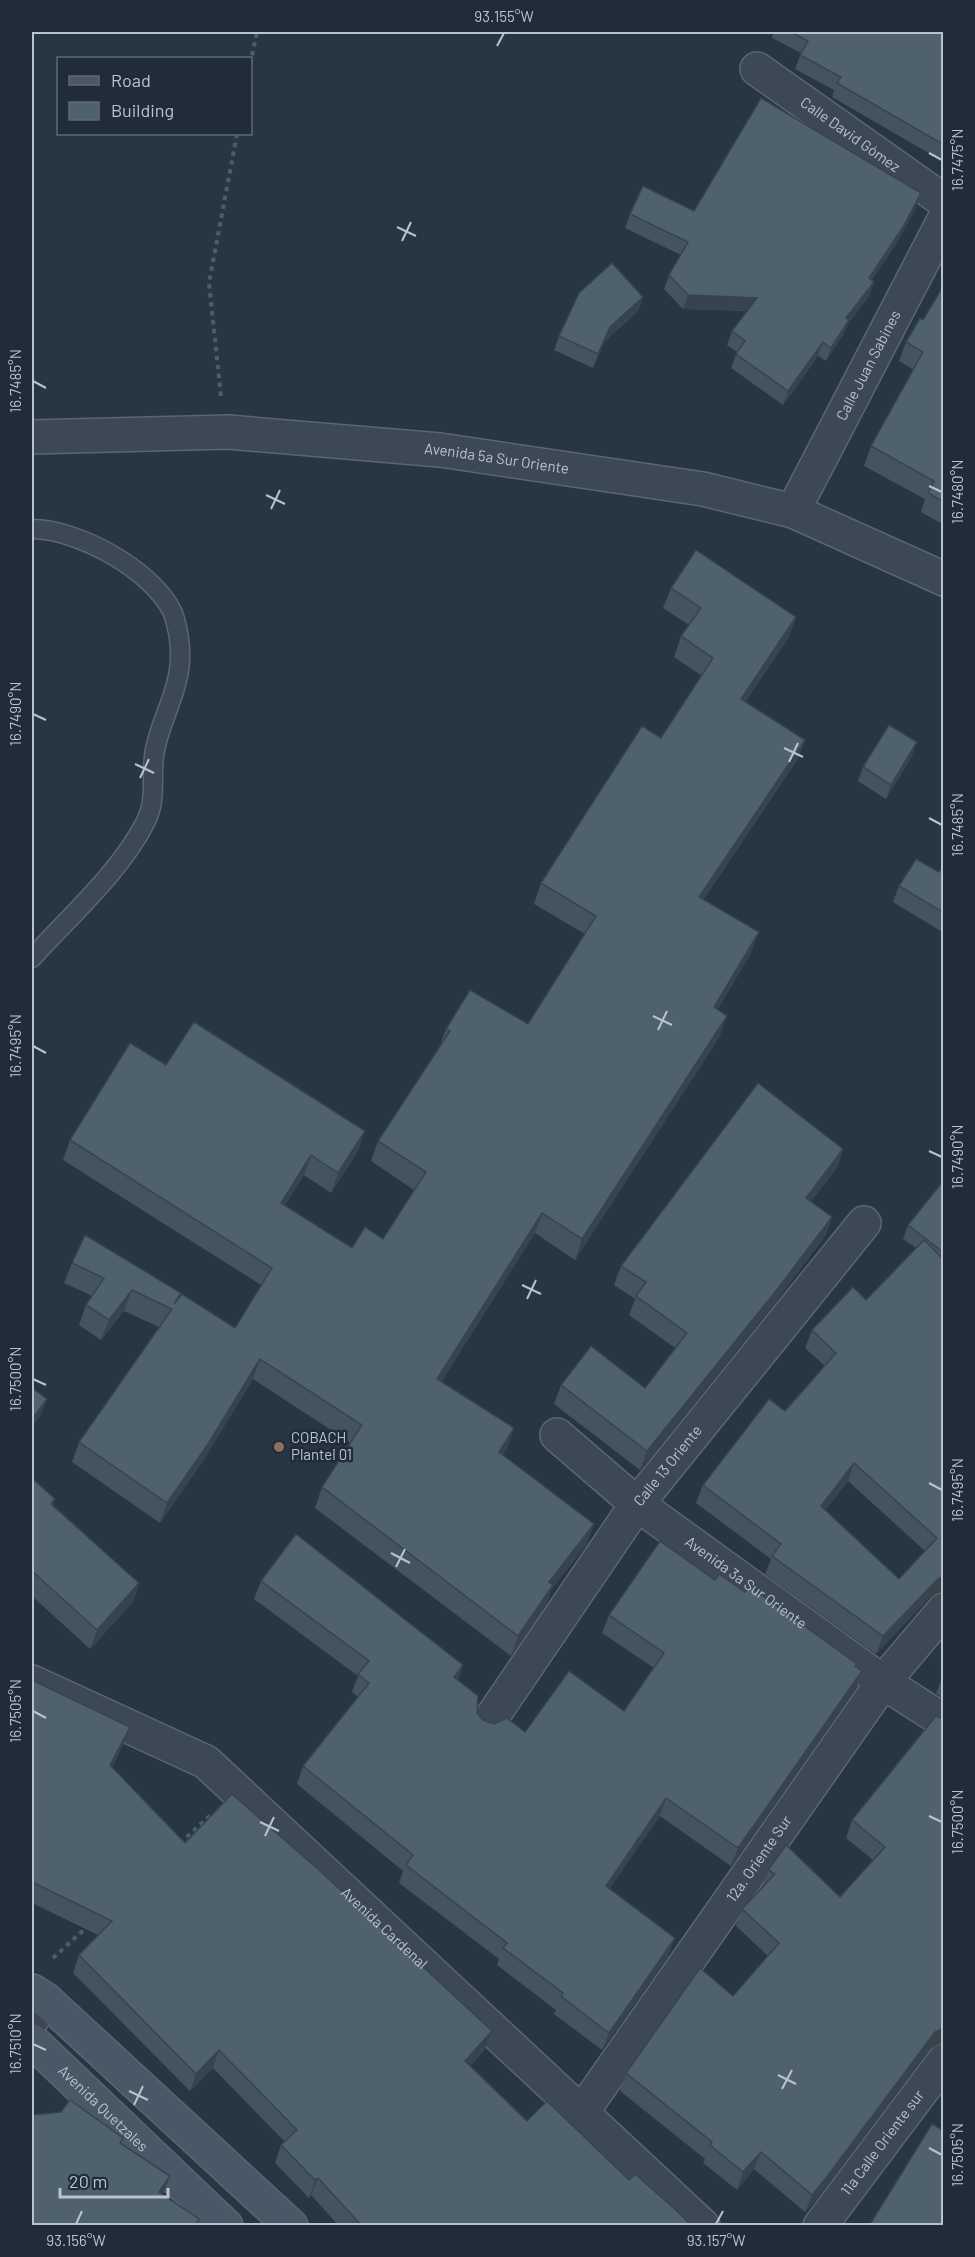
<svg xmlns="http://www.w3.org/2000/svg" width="975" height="2257" font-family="Barlow,sans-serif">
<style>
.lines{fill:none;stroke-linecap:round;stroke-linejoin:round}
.service-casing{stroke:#5a6670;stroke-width:21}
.minor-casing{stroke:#5a6670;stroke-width:36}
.tertiary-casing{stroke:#5a6670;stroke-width:36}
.secondary-casing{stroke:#5a6670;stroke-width:36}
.path{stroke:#486060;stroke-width:4;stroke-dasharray:4.5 4.5;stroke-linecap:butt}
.service{stroke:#3c4853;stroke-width:18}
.minor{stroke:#3c4853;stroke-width:33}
.tertiary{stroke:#3c4853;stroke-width:33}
.secondary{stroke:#4a5766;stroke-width:33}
.wall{fill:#45535f;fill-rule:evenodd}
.shaded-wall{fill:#38444d}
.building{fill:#50616e;stroke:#38444d;stroke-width:1.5;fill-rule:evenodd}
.ticks{fill:none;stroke:#b9c3cc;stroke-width:2}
.education-dot{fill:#8d6e63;stroke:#202d38;stroke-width:2}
.labels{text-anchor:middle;stroke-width:5;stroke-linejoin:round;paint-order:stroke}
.street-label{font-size:15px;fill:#b9c3cc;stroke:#202d38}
.poi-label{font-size:15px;fill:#b9c3cc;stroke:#202d38;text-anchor:start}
.neatline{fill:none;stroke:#b9c3cc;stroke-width:2}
.ticks-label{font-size:15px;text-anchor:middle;fill:#b9c3cc}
</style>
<rect width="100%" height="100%" fill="#273643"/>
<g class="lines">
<defs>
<path id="service" d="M 32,529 C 77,529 151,569 172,611 C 176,620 180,640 180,651 C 182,690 158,722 154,756 C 151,779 157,801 145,823 C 120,872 69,917 32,958"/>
<g id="minor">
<path id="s1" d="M 757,69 L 944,201"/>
<path id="s2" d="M 793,511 L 944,220"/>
<path id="s3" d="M 557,1435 L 637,1504 L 883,1682 L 944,1721"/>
<path id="s4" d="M 32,1682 L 206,1762 L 703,2226"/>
<path id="s5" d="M 488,1723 L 637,1504 L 864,1223"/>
<path d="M 32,2019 L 46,2000"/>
<path id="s6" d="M 582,2112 L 883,1682 L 944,1610"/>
<path id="s7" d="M 820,2226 L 944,2061"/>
</g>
<g id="tertiary">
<path id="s8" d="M 32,437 L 228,432 L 440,450 L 703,489 L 793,511 L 944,579"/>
</g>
<g id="secondary">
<path d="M 32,1991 L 46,2000 L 291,2226"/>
<path id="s9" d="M 32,2041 L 226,2226"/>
</g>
</defs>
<use href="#service" class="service-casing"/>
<use href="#minor" class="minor-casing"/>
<use href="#tertiary" class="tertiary-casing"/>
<use href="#secondary" class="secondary-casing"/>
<g class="path">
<path d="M 250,64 L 257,32"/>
<path d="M 221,396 L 209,283 L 237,134"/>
<path d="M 180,1843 L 213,1813"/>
<path d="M 53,1958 L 88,1926"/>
</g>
<use href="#service" class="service"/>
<use href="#minor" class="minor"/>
<use href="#tertiary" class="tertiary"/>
<use href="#secondary" class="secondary"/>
</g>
<g class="wall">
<path d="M 774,32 L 944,32 L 944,153 L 939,159 L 832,97 L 834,90 L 795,69 L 801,53 L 772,38 Z"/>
<path d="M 916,207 L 898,241 L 872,280 L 874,282 L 869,296 L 848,324 L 844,333 L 826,361 L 818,356 L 783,405 L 731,368 L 737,352 L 727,345 L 732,331 L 747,311 L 683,309 L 664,289 L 669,275 L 681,255 L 625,228 L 630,214 L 694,211 Z"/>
<path d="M 944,285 L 944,525 L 921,512 L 925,499 L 864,466 L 871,446 L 914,370 L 899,361 L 906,342 L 923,320 Z"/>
<path d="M 643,297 L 638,311 L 605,341 L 593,368 L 554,350 L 559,336 Z"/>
<path d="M 671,588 L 796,617 L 789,637 L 745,702 L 805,740 L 797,760 L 703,900 L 751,953 L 717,1010 L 720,1036 L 575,1260 L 535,1233 L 441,1382 L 514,1428 L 507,1448 L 503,1454 L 587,1544 L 551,1590 L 546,1605 L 511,1656 L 315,1508 L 322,1487 L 351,1443 L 253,1379 L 201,1464 L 160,1523 L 72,1462 L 79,1442 L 159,1327 L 124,1311 L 101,1340 L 79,1325 L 86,1305 L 92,1296 L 64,1283 L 72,1263 L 181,1293 L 179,1298 L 235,1328 L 261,1285 L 63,1160 L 70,1140 L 166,1065 L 365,1131 L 358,1151 L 331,1193 L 304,1175 L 285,1205 L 352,1248 L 383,1239 L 414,1190 L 371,1161 L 378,1141 L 439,1048 L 446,1029 L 528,1024 L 585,934 L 534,904 L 541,883 L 661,738 L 702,676 L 674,657 L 681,636 L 689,625 L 663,608 Z"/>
<path d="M 912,756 L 886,799 L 858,781 L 863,767 Z"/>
<path d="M 944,865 L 944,933 L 893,902 L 899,886 L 939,872 Z"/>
<path d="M 843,1149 L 837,1168 L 811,1201 L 832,1217 L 825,1236 L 773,1306 L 640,1470 L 554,1404 L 561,1385 L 645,1388 L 675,1348 L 629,1315 L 635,1299 L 614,1285 L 621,1266 Z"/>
<path d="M 944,1180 L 944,1258 L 938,1592 L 930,1597 L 876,1654 L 765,1574 L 771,1559 L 696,1503 L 703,1485 L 785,1411 L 825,1366 L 805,1348 L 812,1330 L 866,1300 L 916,1248 L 903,1239 L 908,1225 ZM 848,1481 L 925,1551 L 899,1579 L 825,1510 Z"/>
<path d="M 32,1478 L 55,1499 L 53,1505 L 139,1583 L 133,1602 L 90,1649 L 32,1596 Z"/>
<path d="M 715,1580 L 745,1592 L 857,1664 L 856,1666 L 862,1671 L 856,1688 L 731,1866 L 660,1816 L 609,1889 L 675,1938 L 668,1956 L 602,2050 L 554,2014 L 556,2010 L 497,1965 L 499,1959 L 399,1883 L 403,1871 L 297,1784 L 303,1766 L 358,1697 L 352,1692 L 358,1676 L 254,1599 L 261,1581 L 463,1665 L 458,1680 L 477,1713 L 483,1720 L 525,1732 L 624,1711 L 654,1668 L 602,1633 L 609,1615 Z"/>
<path d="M 944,1673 L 944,1699 L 936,1693 Z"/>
<path d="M 32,1680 L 130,1727 L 123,1745 L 112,1767 L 185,1843 L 492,2031 L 485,2049 L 470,2066 L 527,2121 L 629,2180 L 692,2226 L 339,2226 L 311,2195 L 309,2198 L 275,2163 L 281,2145 L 285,2142 L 213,2068 L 190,2091 L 73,1973 L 79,1955 L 98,1935 L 32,1903 Z"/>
<path d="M 936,1716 L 941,2043 L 929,2050 L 820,2195 L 805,2212 L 754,2169 L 737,2190 L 703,2163 L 705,2159 L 620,2091 L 626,2073 L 733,1996 L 768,1956 L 736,1926 L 742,1909 L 762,1888 L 768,1870 L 840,1897 L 873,1860 L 846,1838 L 852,1820 Z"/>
</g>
<g class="shaded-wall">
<path d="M 921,193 L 916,207 L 898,241 L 864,292 L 869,278 Z"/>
<path d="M 874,282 L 869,296 L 848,324 L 844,333 L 826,361 L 831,348 L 846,318 Z"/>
<path d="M 688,295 L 757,298 L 752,311 L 683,309 Z"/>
<path d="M 643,297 L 638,311 L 605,341 L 593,368 L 598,354 L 610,327 Z"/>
<path d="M 823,342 L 818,356 L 783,405 L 788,391 Z"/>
<path d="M 796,617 L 789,637 L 733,719 L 741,699 Z"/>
<path d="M 805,740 L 797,760 L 691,917 L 699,897 Z"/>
<path d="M 917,742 L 912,756 L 886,799 L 891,785 Z"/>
<path d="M 759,932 L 751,953 L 706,1027 L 714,1007 Z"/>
<path d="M 727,1016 L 720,1036 L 575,1260 L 582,1239 Z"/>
<path d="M 365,1131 L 358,1151 L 331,1193 L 338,1173 Z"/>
<path d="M 843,1149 L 837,1168 L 799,1217 L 806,1198 Z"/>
<path d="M 311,1155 L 304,1175 L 274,1223 L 281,1203 Z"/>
<path d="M 542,1213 L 535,1233 L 430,1399 L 437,1379 Z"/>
<path d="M 832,1217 L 825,1236 L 773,1306 L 640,1470 L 647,1451 Z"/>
<path d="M 132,1290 L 124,1311 L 101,1340 L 109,1320 Z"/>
<path d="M 260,1359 L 253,1379 L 201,1464 L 160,1523 L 167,1503 Z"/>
<path d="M 47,1399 L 42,1413 L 32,1427 L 32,1422 L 33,1418 Z"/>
<path d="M 514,1428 L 507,1448 L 491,1472 L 499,1452 Z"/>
<path d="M 854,1463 L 848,1481 L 815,1524 L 821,1506 Z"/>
<path d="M 594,1524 L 587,1544 L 551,1590 L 546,1605 L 511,1656 L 518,1636 L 549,1582 Z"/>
<path d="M 944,1575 L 944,1593 L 938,1592 L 930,1597 L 876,1654 L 883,1636 L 937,1580 Z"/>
<path d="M 139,1583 L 133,1602 L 90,1649 L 97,1630 Z"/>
<path d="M 463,1665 L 457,1683 L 454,1677 Z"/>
<path d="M 862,1671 L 856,1688 L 731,1866 L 738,1848 Z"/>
<path d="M 130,1727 L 123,1745 L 103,1782 L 110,1765 Z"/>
<path d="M 666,1798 L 660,1816 L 599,1904 L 606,1886 Z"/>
<path d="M 675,1938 L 668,1956 L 602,2050 L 609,2033 Z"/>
<path d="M 944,2028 L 944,2040 L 941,2043 L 929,2050 L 820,2195 L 805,2212 L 812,2195 L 935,2032 Z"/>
<path d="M 492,2031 L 485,2049 L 458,2078 L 465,2061 Z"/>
<path d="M 219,2050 L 213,2068 L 190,2091 L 196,2074 Z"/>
<path d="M 761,2152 L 754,2169 L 737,2190 L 743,2172 Z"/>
<path d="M 170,2176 L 163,2194 L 152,2210 L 159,2192 Z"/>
<path d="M 318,2178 L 311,2195 L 309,2198 L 315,2180 Z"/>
</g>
<g class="building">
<path d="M 791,32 L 944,32 L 944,145 L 837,83 L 841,77 L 800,55 L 808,41 Z"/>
<path d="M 761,98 L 921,193 L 903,227 L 869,278 L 874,282 L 846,318 L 849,320 L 831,348 L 823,342 L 788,391 L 736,354 L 745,341 L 732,331 L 757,298 L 688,295 L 669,275 L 688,242 L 630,214 L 643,186 L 694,211 Z"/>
<path d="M 612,263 L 643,297 L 610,327 L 598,354 L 559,336 L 579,293 Z"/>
<path d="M 944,285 L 944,502 L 928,493 L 934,481 L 871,446 L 923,352 L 906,342 L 920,318 L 923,320 Z"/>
<path d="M 696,550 L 796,617 L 741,699 L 805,740 L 699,897 L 759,932 L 714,1007 L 727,1016 L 582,1239 L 542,1213 L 437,1379 L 514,1428 L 499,1452 L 594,1524 L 549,1582 L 553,1585 L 518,1636 L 322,1487 L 362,1425 L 260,1359 L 208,1444 L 167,1503 L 79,1442 L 172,1309 L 132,1290 L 109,1320 L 86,1305 L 104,1278 L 72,1263 L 85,1235 L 181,1293 L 174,1304 L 182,1294 L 235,1328 L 272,1268 L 70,1140 L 130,1043 L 166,1065 L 194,1022 L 365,1131 L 338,1173 L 311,1155 L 281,1203 L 352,1248 L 365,1227 L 383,1239 L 426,1172 L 378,1141 L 450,1031 L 446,1029 L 470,990 L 528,1024 L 596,916 L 541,883 L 642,726 L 661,738 L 713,658 L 681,636 L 701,608 L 671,588 Z"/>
<path d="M 889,725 L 917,742 L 891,785 L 863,767 Z"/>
<path d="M 916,859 L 939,872 L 944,865 L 944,913 L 899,886 Z"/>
<path d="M 758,1083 L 843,1149 L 806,1198 L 832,1217 L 779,1287 L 647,1451 L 561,1385 L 591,1346 L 645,1388 L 687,1333 L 636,1296 L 646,1282 L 621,1266 Z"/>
<path d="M 944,1180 L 944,1251 L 943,1252 L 908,1225 Z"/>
<path d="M 924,1240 L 944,1260 L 944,1575 L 937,1580 L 883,1636 L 772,1556 L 781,1544 L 703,1485 L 769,1399 L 785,1411 L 836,1353 L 812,1330 L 853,1287 L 866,1300 ZM 854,1463 L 937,1538 L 899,1579 L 821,1506 Z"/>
<path d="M 32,1388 L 47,1399 L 33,1418 L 32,1417 Z"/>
<path d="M 32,1478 L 55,1499 L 51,1504 L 139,1583 L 97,1630 L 32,1571 Z"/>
<path d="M 296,1534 L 463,1665 L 454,1677 L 478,1696 L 477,1713 L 483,1720 L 494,1724 L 507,1718 L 525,1732 L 569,1671 L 624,1711 L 664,1653 L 609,1615 L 660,1541 L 715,1580 L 719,1574 L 745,1592 L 749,1586 L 857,1664 L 855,1666 L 862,1671 L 738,1848 L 666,1798 L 606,1886 L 675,1938 L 609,2033 L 561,1996 L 563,1993 L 503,1948 L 507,1943 L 406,1865 L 413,1855 L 303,1766 L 369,1683 L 358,1674 L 369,1661 L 261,1581 Z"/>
<path d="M 32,1680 L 130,1727 L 110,1765 L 185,1843 L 232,1794 L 319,1870 L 492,2031 L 465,2061 L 527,2121 L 547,2101 L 629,2180 L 635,2174 L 677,2211 L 692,2226 L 362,2226 L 318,2178 L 315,2180 L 281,2145 L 297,2130 L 219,2050 L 196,2074 L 79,1955 L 112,1921 L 32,1882 Z"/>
<path d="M 936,1716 L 944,1719 L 944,2028 L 935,2032 L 826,2178 L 812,2195 L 761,2152 L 743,2172 L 710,2145 L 712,2142 L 626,2073 L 700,1968 L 733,1996 L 779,1943 L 742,1909 L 775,1874 L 768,1870 L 786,1845 L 840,1897 L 885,1847 L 852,1820 Z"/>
<path d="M 70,2100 L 123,2138 L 120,2143 L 170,2176 L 159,2192 L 199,2219 L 195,2226 L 32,2226 L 32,2115 L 61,2112 Z"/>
<path d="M 932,2124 L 944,2131 L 944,2226 L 869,2226 Z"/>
</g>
<path class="ticks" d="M 497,46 L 504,33M 929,153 L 942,160M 397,227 L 416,236M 402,241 L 411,222M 33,381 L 46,388M 929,486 L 942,492M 266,495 L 285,504M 271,509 L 280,490M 33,714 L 46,720M 784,748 L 803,757M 789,762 L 798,743M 135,764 L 154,773M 140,778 L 149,759M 929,818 L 942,825M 653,1016 L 672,1025M 658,1030 L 667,1011M 33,1046 L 46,1053M 929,1151 L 942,1157M 522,1285 L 541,1294M 527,1299 L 536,1280M 33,1379 L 46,1385M 929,1483 L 942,1490M 391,1553 L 410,1563M 396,1567 L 405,1549M 33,1711 L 46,1718M 929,1816 L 942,1822M 260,1822 L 279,1831M 265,1836 L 274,1817M 33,2044 L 46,2050M 778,2075 L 796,2084M 782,2089 L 792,2070M 129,2091 L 148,2100M 134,2105 L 143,2086M 929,2148 L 942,2155M 76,2224 L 82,2211M 716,2224 L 723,2211"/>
<circle class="education-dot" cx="279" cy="1447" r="6"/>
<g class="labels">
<g class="street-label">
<text dy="5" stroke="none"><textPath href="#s1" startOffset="114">Calle David Gómez</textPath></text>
<text dy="5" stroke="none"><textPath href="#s2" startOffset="164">Calle Juan Sabines</textPath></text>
<text dy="5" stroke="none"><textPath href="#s8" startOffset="466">Avenida 5a Sur Oriente</textPath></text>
<text dy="5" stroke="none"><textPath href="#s5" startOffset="314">Calle 13 Oriente</textPath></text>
<text dy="5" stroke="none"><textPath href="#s3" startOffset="240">Avenida 3a Sur Oriente</textPath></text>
<text dy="5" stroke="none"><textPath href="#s6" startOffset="309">12a. Oriente Sur</textPath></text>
<text dy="5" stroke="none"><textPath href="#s4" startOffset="435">Avenida Cardenal</textPath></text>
<text dy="5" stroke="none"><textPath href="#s9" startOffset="98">Avenida Quetzales</textPath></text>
<text dy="5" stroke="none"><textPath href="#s7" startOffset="104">11a Calle Oriente sur</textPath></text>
</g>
<g class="poi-label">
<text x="291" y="1443">COBACH<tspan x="291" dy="17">Plantel 01</tspan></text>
</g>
</g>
<rect width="975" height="2257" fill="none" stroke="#202d38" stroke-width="66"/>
<rect x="57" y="57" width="195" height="78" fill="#202d38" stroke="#5d6973" stroke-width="1.5"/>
<rect x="69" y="76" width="30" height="9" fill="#4a5766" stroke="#5d6973" stroke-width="1.5"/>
<text x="111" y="87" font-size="18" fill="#b9c3cc">Road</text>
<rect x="69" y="102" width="30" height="18" fill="#50616e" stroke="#5d6973" stroke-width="1.5"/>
<text x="111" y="117" font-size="18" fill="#b9c3cc">Building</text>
<path d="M60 2188v9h108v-9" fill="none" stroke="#b9c3cc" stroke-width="3"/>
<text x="69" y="2188" font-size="18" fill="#b9c3cc" stroke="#202d38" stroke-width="4.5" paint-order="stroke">20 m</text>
<rect x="33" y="33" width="909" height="2191" class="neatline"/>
<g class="ticks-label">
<text x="504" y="22">93.155°W</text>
<text transform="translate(958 160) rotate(-90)" y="5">16.7475°N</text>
<text transform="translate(16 381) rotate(-90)" y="5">16.7485°N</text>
<text transform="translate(958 492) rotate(-90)" y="5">16.7480°N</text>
<text transform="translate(16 714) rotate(-90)" y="5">16.7490°N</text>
<text transform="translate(958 825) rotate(-90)" y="5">16.7485°N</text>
<text transform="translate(16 1046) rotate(-90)" y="5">16.7495°N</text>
<text transform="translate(958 1157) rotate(-90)" y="5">16.7490°N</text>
<text transform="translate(16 1379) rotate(-90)" y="5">16.7500°N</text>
<text transform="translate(958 1490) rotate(-90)" y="5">16.7495°N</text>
<text transform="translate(16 1711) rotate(-90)" y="5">16.7505°N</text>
<text transform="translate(958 1822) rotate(-90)" y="5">16.7500°N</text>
<text transform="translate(16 2044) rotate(-90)" y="5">16.7510°N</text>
<text transform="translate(958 2155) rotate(-90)" y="5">16.7505°N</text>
<text x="76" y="2246">93.156°W</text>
<text x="716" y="2246">93.157°W</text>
</g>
</svg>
